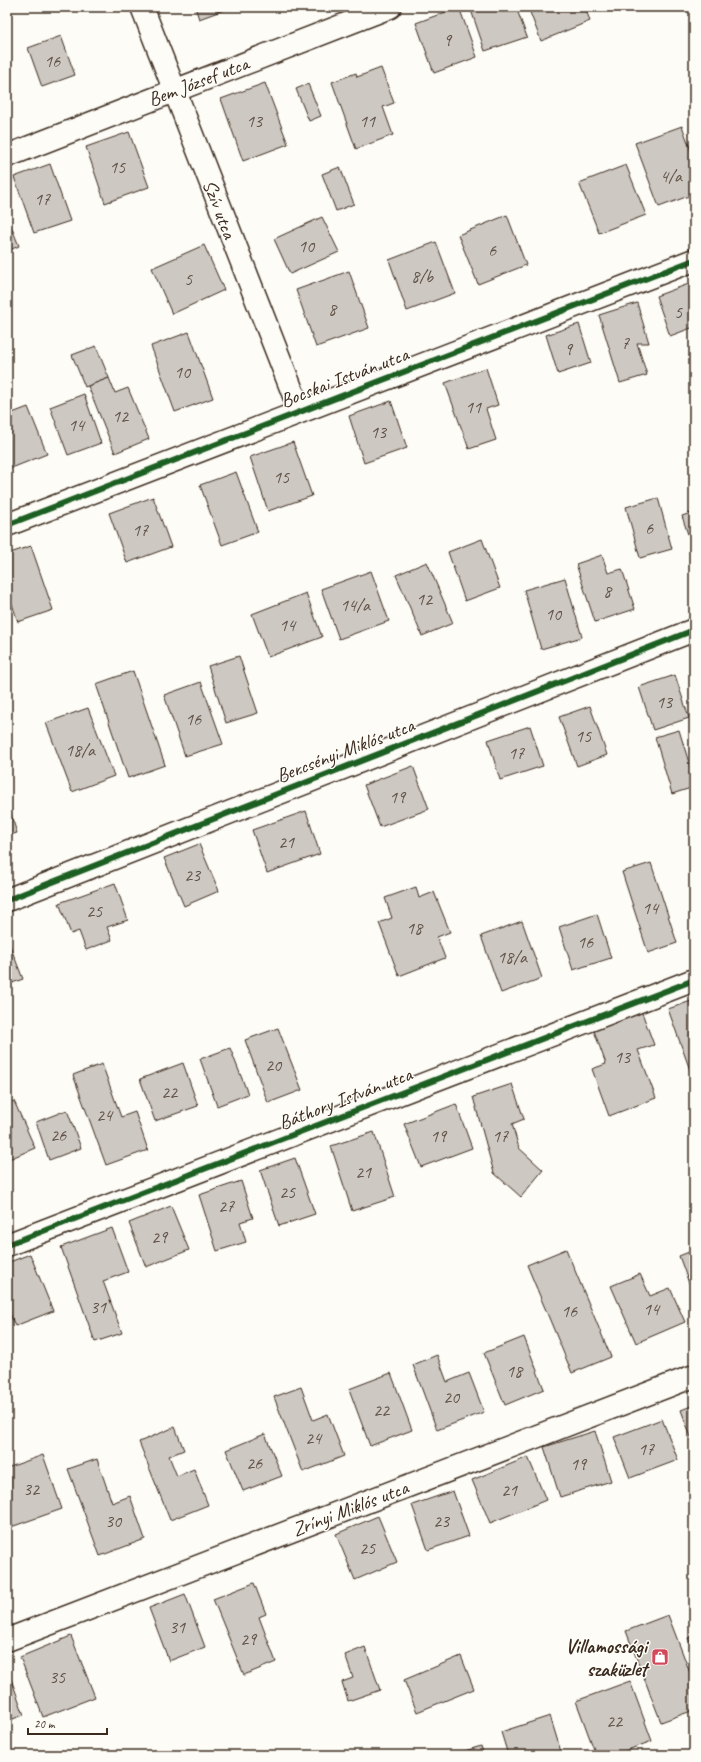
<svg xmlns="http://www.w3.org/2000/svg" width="701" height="1762" font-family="Caveat,sans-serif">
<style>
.building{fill:#cdc8c2;stroke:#3b2a1e}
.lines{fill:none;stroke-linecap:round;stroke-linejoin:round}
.street-casing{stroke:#3b2a1e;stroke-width:25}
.street{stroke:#fdfcf7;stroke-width:22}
.cycleway-casing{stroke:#fdfcf7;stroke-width:8}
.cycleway{stroke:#1b5e20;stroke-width:6}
.labels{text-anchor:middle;stroke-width:3;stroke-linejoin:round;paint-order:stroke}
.number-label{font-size:18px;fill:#605247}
.street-label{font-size:20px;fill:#3b2a1e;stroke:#fdfcf7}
.poi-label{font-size:20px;font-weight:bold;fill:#3b2a1e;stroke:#fdfcf7;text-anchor:end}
</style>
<rect width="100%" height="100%" fill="#fdfcf7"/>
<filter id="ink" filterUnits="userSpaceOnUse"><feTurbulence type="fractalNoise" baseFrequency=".025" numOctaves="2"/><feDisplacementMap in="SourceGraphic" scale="8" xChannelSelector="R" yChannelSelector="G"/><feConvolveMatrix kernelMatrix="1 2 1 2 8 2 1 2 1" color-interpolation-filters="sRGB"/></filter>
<g filter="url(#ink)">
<g class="building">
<path d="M 195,7 L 232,7 L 199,19 Z"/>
<path d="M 459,7 L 477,57 L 434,73 L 416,23 Z"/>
<path d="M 470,7 L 516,7 L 527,37 L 485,51 Z"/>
<path d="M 528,7 L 585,7 L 590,21 L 541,41 Z"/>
<path d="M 61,36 L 75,75 L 42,87 L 28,48 Z"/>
<path d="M 381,68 L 394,103 L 383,107 L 393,135 L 356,149 L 332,82 L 356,73 L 357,77 Z"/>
<path d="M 265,83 L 288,144 L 243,161 L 221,99 Z"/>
<path d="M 308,84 L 321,116 L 309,121 L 296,89 Z"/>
<path d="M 682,126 L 694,159 L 694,194 L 659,207 L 635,143 Z"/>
<path d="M 129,132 L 149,187 L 105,203 L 86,147 Z"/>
<path d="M 50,164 L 70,221 L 34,233 L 14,177 Z"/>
<path d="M 626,165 L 646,215 L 599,233 L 579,183 Z"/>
<path d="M 340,167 L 354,204 L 336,211 L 322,174 Z"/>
<path d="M 507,215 L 526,265 L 478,284 L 458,235 Z"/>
<path d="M 7,216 L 19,246 L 7,251 Z"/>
<path d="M 322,217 L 339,252 L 290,274 L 274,239 Z"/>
<path d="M 436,242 L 455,293 L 407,311 L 389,260 Z"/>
<path d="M 204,245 L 224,290 L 172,314 L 152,268 Z"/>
<path d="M 349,271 L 369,328 L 316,347 L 296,290 Z"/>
<path d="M 694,282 L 694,327 L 670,336 L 656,296 Z"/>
<path d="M 637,303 L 649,343 L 637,343 L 647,375 L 620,383 L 599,315 Z"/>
<path d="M 579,324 L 591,363 L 558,374 L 546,335 Z"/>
<path d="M 189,332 L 213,398 L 175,412 L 151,346 Z"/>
<path d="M 96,346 L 109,378 L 85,387 L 72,355 Z"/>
<path d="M 486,368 L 498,405 L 486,409 L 496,440 L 469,449 L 445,383 Z"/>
<path d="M 109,378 L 115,393 L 128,388 L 149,439 L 115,453 L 88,386 Z"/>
<path d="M 84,394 L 101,443 L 68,455 L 50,407 Z"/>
<path d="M 391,401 L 407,448 L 364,463 L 349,416 Z"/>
<path d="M 28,407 L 47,454 L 9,469 L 7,463 L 7,415 Z"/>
<path d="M 293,442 L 312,496 L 268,511 L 250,457 Z"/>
<path d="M 236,472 L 258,532 L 222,545 L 200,485 Z"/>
<path d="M 153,497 L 171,547 L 127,563 L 109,513 Z"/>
<path d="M 658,498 L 672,549 L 640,558 L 626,507 Z"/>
<path d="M 694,512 L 694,553 L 682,516 Z"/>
<path d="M 482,539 L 500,588 L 465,601 L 448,552 Z"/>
<path d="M 31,546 L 53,610 L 18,622 L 7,589 L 7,554 Z"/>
<path d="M 602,555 L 608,573 L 622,569 L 635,609 L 595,622 L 576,564 Z"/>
<path d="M 427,562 L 453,623 L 422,636 L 396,575 Z"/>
<path d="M 371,571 L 389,621 L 339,639 L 321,589 Z"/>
<path d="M 565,578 L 582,637 L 541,649 L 524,590 Z"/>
<path d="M 306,593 L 322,637 L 268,657 L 252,614 Z"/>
<path d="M 239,656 L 258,713 L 226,723 L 208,666 Z"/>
<path d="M 133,671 L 165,765 L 128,778 L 96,684 Z"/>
<path d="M 675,675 L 689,718 L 653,730 L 639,687 Z"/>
<path d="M 201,682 L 223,744 L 185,756 L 164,695 Z"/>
<path d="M 590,706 L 607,755 L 577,766 L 559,717 Z"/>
<path d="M 88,708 L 114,776 L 72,792 L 46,723 Z"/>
<path d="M 530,726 L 543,766 L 500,780 L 488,740 Z"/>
<path d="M 679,730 L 694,779 L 694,787 L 672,794 L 655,737 Z"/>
<path d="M 413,766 L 429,809 L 380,827 L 364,785 Z"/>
<path d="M 7,802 L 17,833 L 7,836 Z"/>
<path d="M 306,811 L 320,854 L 267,873 L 252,830 Z"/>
<path d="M 199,844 L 219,891 L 184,906 L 164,858 Z"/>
<path d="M 651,863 L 677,943 L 648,953 L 622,872 Z"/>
<path d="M 115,883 L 128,920 L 107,927 L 112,940 L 86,950 L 79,931 L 71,934 L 59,903 Z"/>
<path d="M 416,887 L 419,898 L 434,892 L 450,932 L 437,937 L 445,958 L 399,976 L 379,923 L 392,918 L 385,898 Z"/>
<path d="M 597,914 L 611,958 L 573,970 L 559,927 Z"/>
<path d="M 522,921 L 542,978 L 501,993 L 481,936 Z"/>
<path d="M 7,938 L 23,979 L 7,985 Z"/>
<path d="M 694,1000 L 694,1081 L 668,1009 Z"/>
<path d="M 641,1010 L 654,1045 L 638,1050 L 656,1098 L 609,1116 L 592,1069 L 606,1064 L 593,1028 Z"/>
<path d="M 278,1028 L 302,1090 L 268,1103 L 245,1040 Z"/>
<path d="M 230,1048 L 248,1094 L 217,1106 L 200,1059 Z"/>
<path d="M 183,1063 L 198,1106 L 155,1121 L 140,1079 Z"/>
<path d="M 102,1064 L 121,1117 L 135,1112 L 148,1150 L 106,1165 L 73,1075 Z"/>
<path d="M 512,1084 L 524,1119 L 512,1124 L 519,1148 L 543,1170 L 521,1197 L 494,1173 L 473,1097 Z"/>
<path d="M 14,1101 L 35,1148 L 7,1160 L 7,1104 Z"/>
<path d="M 456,1104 L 472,1148 L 421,1167 L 404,1124 Z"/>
<path d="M 67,1110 L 81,1148 L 49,1160 L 36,1122 Z"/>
<path d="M 374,1132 L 395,1197 L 352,1211 L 331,1146 Z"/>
<path d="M 295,1158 L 315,1214 L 279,1226 L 260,1170 Z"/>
<path d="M 241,1181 L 253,1218 L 240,1222 L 246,1242 L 217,1251 L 199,1195 Z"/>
<path d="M 171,1206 L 189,1250 L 146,1267 L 129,1223 Z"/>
<path d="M 112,1228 L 128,1272 L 103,1281 L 122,1333 L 95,1342 L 61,1247 Z"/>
<path d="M 566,1249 L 611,1357 L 572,1373 L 527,1265 Z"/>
<path d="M 694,1250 L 694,1297 L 679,1256 Z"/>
<path d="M 30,1254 L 53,1311 L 15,1326 L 7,1306 L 7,1263 Z"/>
<path d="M 640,1274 L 650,1296 L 670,1288 L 685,1322 L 636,1343 L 611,1286 Z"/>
<path d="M 524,1337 L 544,1389 L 505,1405 L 484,1353 Z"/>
<path d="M 437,1355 L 447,1382 L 469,1373 L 484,1412 L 437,1430 L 413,1365 Z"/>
<path d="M 391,1373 L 412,1430 L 370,1446 L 349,1389 Z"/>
<path d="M 301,1387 L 313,1420 L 328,1414 L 344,1456 L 303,1472 L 274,1397 Z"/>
<path d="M 694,1405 L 694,1445 L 681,1410 Z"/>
<path d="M 662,1419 L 678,1460 L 630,1478 L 614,1437 Z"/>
<path d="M 175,1427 L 184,1450 L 169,1456 L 177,1476 L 194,1469 L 208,1505 L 170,1520 L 139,1442 Z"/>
<path d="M 595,1431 L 611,1481 L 560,1497 L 544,1447 Z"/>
<path d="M 265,1434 L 282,1476 L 243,1491 L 226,1450 Z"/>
<path d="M 43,1455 L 62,1509 L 11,1527 L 7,1515 L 7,1468 Z"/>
<path d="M 528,1457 L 546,1500 L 490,1523 L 472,1480 Z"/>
<path d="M 97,1459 L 112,1503 L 130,1496 L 145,1539 L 100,1556 L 68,1469 Z"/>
<path d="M 453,1491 L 469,1536 L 428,1550 L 412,1505 Z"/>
<path d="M 378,1516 L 397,1562 L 355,1580 L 336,1534 Z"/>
<path d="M 254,1583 L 266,1614 L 259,1617 L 276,1662 L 244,1675 L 213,1599 Z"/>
<path d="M 185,1594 L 205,1647 L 169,1661 L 149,1608 Z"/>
<path d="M 668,1615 L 694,1683 L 694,1710 L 661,1722 L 626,1631 Z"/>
<path d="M 71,1636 L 95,1697 L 43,1717 L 20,1657 Z"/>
<path d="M 694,1636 L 694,1651 L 688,1638 Z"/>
<path d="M 365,1647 L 380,1690 L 348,1701 L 342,1682 L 353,1678 L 345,1655 Z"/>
<path d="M 461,1656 L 474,1689 L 417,1712 L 404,1680 Z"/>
<path d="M 7,1668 L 24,1715 L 7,1721 Z"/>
<path d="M 630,1681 L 652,1741 L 614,1755 L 596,1755 L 576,1701 Z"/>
<path d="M 550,1716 L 562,1755 L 508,1755 L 501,1732 Z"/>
<path d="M 481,1746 L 484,1755 L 452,1755 Z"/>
</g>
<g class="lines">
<defs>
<g id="street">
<path d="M 142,7 L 300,411"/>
<path d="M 7,156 L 390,7"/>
<path d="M 7,525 L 694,260"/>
<path d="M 7,900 L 694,630"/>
<path d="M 7,1245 L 694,980"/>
<path d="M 7,1640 L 694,1376"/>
</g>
</defs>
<use href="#street" class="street-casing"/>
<use href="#street" class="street"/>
<defs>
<g id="cycleway">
<path d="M 7,525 L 694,260"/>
<path d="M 7,900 L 694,630"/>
<path d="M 7,1245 L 694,980"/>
</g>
</defs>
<use href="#cycleway" class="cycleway-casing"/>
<use href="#cycleway" class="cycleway"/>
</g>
</g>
<defs>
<symbol id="shop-square" viewBox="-11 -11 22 22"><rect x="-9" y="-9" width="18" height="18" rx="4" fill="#d1495b" stroke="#fdfcf7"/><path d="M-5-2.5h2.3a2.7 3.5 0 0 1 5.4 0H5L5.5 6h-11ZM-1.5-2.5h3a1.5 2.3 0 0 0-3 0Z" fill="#fff"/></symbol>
</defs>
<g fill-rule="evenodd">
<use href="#shop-square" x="650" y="1647" width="20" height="20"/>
</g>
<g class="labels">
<g class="number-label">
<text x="447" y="46">9</text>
<text x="52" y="67">16</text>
<text x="254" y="127">13</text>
<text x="367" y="127">11</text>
<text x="117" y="173">15</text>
<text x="671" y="182">4/a</text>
<text x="42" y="205">17</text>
<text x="306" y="252">10</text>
<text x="492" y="256">6</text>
<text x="422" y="282">8/b</text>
<text x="188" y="285">5</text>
<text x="332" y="315">8</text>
<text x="678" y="318">5</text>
<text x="625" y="349">7</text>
<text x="568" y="355">9</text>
<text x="182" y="378">10</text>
<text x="473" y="413">11</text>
<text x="120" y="422">12</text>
<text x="76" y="431">14</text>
<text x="378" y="438">13</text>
<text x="281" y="483">15</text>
<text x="649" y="534">6</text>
<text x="140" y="536">17</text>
<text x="607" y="597">8</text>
<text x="424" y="605">12</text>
<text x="355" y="611">14/a</text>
<text x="553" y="620">10</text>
<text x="287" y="631">14</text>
<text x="664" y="708">13</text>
<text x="193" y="725">16</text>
<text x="583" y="742">15</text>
<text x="80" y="756">18/a</text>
<text x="516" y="759">17</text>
<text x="397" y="803">19</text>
<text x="286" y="848">21</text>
<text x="192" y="881">23</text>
<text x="650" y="914">14</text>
<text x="94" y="917">25</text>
<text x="414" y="934">18</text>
<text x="585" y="948">16</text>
<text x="512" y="963">18/a</text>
<text x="622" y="1063">13</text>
<text x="273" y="1071">20</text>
<text x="169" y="1098">22</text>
<text x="104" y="1121">24</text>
<text x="58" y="1141">26</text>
<text x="438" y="1142">19</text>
<text x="500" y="1142">17</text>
<text x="363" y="1178">21</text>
<text x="287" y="1198">25</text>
<text x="226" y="1212">27</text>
<text x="159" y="1243">29</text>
<text x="98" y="1313">31</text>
<text x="651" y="1315">14</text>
<text x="569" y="1317">16</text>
<text x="514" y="1377">18</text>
<text x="451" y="1403">20</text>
<text x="381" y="1416">22</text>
<text x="313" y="1444">24</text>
<text x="646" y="1455">17</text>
<text x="254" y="1469">26</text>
<text x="578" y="1470">19</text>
<text x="31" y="1495">32</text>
<text x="509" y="1496">21</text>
<text x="113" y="1527">30</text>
<text x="441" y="1527">23</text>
<text x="367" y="1554">25</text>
<text x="177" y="1633">31</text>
<text x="248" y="1645">29</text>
<text x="57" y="1683">35</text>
<text x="614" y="1727">22</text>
</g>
<g class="street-label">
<text transform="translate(198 81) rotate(-21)" y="7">Bem József utca</text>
<text transform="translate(220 209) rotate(69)" y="7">Szív utca</text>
<text transform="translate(344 377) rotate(-21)" y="7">Bocskai István utca</text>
<text transform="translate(345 750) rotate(-21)" y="7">Bercsényi Miklós utca</text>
<text transform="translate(345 1098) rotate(-21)" y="7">Báthory István utca</text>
<text transform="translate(350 1508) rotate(-21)" y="7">Zrínyi Miklós utca</text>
</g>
<g class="poi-label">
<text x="647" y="1653">Villamossági<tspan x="647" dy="23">szaküzlet</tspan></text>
</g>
</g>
<rect width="701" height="1762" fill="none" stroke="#fdfcf7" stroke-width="24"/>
<rect x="12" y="12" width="677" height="1738" fill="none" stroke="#3b2a1e" stroke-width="1.5" filter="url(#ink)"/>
<path d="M28 1728v6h79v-6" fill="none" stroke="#3b2a1e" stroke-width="2"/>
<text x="34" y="1728" font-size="12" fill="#3b2a1e" stroke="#fdfcf7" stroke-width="3" paint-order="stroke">20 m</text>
</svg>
